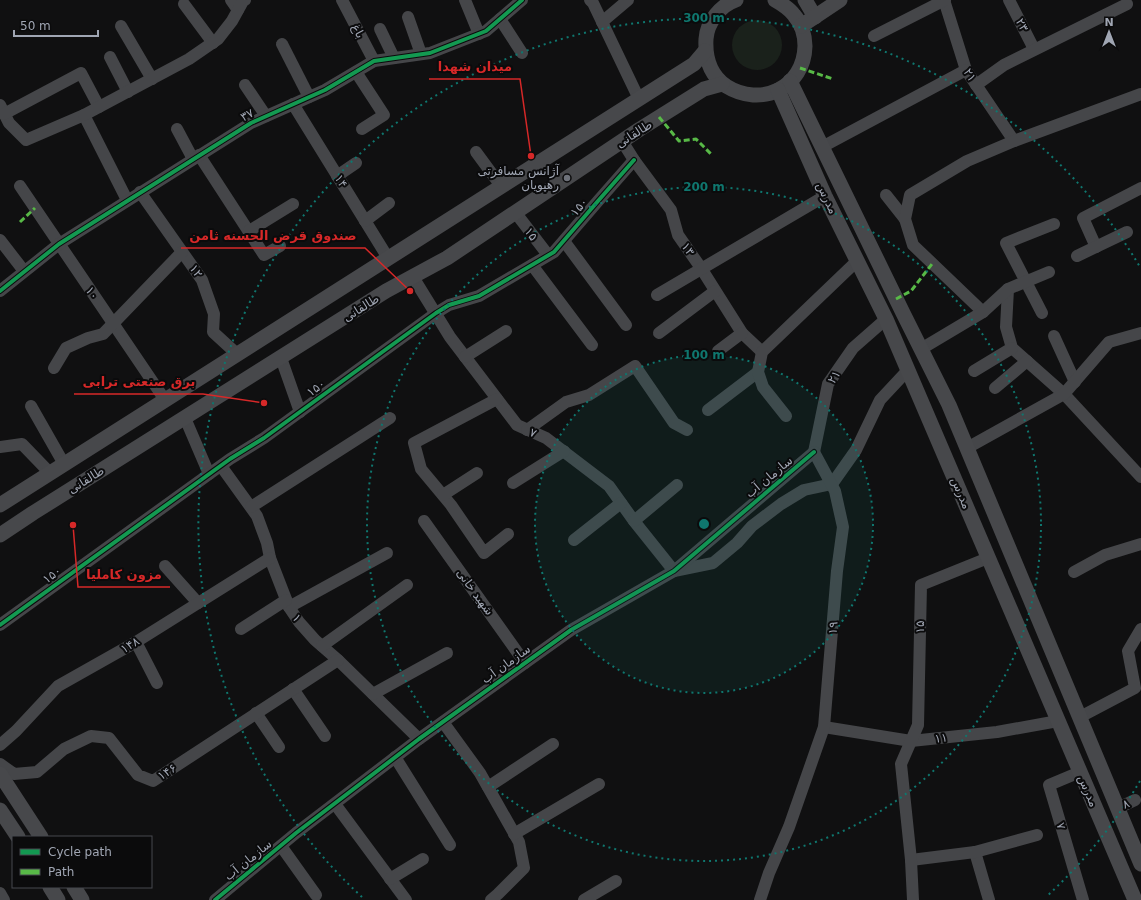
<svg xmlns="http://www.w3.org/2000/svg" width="1141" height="900" font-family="'DejaVu Sans','Noto Naskh Arabic',sans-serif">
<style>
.green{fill:#1a211b}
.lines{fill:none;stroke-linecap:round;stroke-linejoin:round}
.minor{stroke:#454649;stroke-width:12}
.major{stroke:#47484b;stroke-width:15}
.quiet{stroke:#58b947;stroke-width:3;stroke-dasharray:6 3;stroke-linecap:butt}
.cycleway-casing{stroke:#0b0b0c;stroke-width:6}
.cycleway{stroke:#139951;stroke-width:4}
.ring{fill:none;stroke:#0f766e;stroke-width:2;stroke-dasharray:2 4}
.poi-dot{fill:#6e727a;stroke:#0b0b0c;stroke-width:1.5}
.labels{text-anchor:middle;stroke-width:4;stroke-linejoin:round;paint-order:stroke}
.street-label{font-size:12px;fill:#a0a6b3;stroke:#0b0b0c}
.poi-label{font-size:12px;fill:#a0a6b3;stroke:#0b0b0c;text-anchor:end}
.centre{fill:#0f766e;stroke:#0b0b0c;stroke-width:2}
.ring-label{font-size:12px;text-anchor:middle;font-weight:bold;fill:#0f766e;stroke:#0b0b0c;stroke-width:4;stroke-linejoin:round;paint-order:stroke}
.leader{fill:none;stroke:#d62828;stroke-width:1.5}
.callout-dot{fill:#d62828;stroke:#0b0b0c;stroke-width:1.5}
.callout-label{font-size:13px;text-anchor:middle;font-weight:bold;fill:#d62828;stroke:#0b0b0c;stroke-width:4;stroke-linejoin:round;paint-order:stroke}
</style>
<rect width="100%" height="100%" fill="#101011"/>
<circle class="green" cx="757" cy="45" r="25"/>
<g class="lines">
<g class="minor">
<path d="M 231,0 L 238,10"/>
<path d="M 342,0 L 374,61"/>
<path d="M 465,0 L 479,34"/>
<path d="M 590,0 L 593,3 L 639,99"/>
<path d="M 944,0 L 966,70 L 1014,141"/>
<path d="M 1009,0 L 1034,49"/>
<path d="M 184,4 L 213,43"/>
<path d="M 408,17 L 421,54"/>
<path d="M 500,19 L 522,53"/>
<path d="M 602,22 L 628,0"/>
<path d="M 121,26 L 152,79"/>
<path d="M 380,29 L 394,58"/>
<path d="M 874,36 L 945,0"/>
<path d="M 282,44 L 309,97"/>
<path d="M 110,57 L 128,92"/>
<path d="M 356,72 L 384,115 L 362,129"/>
<path d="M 245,85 L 266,116"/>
<path d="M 976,85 L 1004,65 L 1127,4"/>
<path d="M 293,104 L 388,258"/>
<path d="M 0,105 L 9,123 L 26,140 L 84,115 L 127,200"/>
<path d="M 4,114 L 81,73 L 99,107"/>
<path d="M 84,115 L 189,59 L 218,39 L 232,21 L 243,1 L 245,0"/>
<path d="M 177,129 L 193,159"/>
<path d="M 622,141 L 634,160 L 671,210 L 678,235 L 701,268 L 742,333 L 762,352"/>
<path d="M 822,147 L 966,70"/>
<path d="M 476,152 L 501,186"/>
<path d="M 199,155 L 264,255 L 280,246"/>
<path d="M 337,176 L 356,163"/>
<path d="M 20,186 L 165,400"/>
<path d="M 140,192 L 202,280 L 214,314 L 213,332 L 237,354"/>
<path d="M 886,195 L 905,219"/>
<path d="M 515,212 L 548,255"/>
<path d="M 365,221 L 389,203"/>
<path d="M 249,231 L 293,204"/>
<path d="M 0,240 L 24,271"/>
<path d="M 564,241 L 626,325"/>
<path d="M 1096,247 L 1083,218 L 1141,188"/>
<path d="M 1077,256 L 1127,232"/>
<path d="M 532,265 L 592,345"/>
<path d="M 413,277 L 450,337 L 517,425 L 546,438 L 609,486 L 634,521 L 674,571 L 713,563 L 737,543 L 752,526 L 781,504 L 804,490 L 832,484"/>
<path d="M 1008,289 L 1006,327 L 1012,348 L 1064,394 L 1141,477"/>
<path d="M 0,291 L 59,244 L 251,123 L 325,90 L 374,61 L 430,53 L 486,31 L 522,0"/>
<path d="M 657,295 L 825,196"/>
<path d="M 983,312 L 913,245 L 905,219 L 910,195 L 967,161 L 1014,141 L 1141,94"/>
<path d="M 1042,313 L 1006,243 L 1054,224"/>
<path d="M 659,333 L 715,291"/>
<path d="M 1054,336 L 1075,382"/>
<path d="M 921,349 L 983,312 L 1008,289 L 1049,272"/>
<path d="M 718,351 L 742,333"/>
<path d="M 465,357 L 506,331"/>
<path d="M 281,358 L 300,412"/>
<path d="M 54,368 L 66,348 L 88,338 L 103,334 L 182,252"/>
<path d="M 974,371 L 1012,348"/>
<path d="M 995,388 L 1027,361"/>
<path d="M 497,399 L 414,443 L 421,469 L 451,505 L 484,553 L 508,534"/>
<path d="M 31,406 L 64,464"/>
<path d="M 708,410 L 758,372"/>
<path d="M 786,416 L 763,387 L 758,372 L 762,352 L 857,261"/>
<path d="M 185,418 L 209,474"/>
<path d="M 527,430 L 566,402 L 589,395 L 635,366 L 674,423 L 687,430"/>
<path d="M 0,447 L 22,444 L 50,473"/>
<path d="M 967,448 L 1064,394 L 1109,342 L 1141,333"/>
<path d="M 814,452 L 828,384 L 853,348 L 886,319"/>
<path d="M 221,466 L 257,516 L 267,543 L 270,558 L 289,607 L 299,622 L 315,640 L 338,660 L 419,739"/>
<path d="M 513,483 L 564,451"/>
<path d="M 832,484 L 856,450 L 880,400 L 908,370"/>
<path d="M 443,495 L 477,473"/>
<path d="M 251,507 L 390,418"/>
<path d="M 424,521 L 525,663"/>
<path d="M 634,521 L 677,485"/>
<path d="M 574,540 L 621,503"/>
<path d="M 165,566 L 198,603"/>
<path d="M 1074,572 L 1105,555 L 1141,544"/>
<path d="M 289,607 L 387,553"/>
<path d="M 0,625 L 230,459 L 264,438 L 436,313 L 449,305 L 479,296 L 554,252 L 598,201 L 634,160"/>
<path d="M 241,629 L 286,600"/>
<path d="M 136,642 L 157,683"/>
<path d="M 322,646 L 407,585"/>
<path d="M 293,689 L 325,736"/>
<path d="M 373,694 L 447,653"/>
<path d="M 256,713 L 279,747"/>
<path d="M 1080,717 L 1135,688 L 1128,651 L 1141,629"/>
<path d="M 443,722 L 480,773 L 519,842 L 524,868 L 498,894 L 491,900"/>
<path d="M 824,727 L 911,741 L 997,732 L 1058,721"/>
<path d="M 0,745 L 16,731 L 58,686 L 136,642 L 270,558"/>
<path d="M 395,757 L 450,845"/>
<path d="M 0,764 L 14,774 L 37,772 L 64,749 L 91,736 L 109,738 L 138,775 L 153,781 L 338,660"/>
<path d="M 1080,772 L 1049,785 L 1083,900"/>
<path d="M 488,787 L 553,744"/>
<path d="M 335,804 L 406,900"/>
<path d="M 1118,808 L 1135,800"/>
<path d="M 514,834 L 599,784"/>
<path d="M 281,846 L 316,895"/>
<path d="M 975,852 L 989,900"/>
<path d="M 911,860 L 975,852 L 1037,835"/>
<path d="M 390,879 L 423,859"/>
<path d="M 0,893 L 4,900"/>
<path d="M 215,900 L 296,833 L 419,739 L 571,630 L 674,571 L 814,452"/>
<path d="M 584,900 L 616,881"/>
<path d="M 760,900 L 769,873 L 789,827 L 824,727 L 837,571 L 843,527 L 835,491 L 814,452"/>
<path d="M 913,900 L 911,860 L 901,764 L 918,725 L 921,585 L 988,558"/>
</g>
<g class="major">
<path d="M 736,0 C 721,5 707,22 706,39 C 705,57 710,75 726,86 C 761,108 804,88 805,46 C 805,35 801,23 794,15 C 789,8 782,4 775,0"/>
<path d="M 805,0 L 815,17"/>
<path d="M 801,26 L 840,0"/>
<path d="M 790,81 L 903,313 L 949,405 L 1141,864"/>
<path d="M 778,90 L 825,196 L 886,319 L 1135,900"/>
<path d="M 0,505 L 694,64 L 705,51"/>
<path d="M 0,535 L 33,513 L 386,291 L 447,258 L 640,129 L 704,89 L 722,84"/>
<path d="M 0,774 L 41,837"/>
<path d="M 0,810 L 18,837"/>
<path d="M 50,887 L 58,900"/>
<path d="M 74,887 L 82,900"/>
</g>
<g class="quiet">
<path d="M 800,68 L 833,79"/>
<path d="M 659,117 L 679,141 L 696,139 L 711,154"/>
<path d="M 20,222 L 35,208"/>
<path d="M 896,299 L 911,291 L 932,264"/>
</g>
<defs>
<g id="cycleway">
<path d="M 0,291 L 59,244 L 251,123 L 325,90 L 374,61 L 430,53 L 486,31 L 522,0"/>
<path d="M 0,625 L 230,459 L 264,438 L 436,313 L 449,305 L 479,296 L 554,252 L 598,201 L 634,160"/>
<path d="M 215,900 L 296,833 L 419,739 L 571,630 L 674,571 L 814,452"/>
</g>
</defs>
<use href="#cycleway" class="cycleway-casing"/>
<use href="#cycleway" class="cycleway"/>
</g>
<circle cx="704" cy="524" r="169" fill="#0f766e" fill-opacity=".12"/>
<g class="ring">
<circle cx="704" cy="524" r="169"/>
<circle cx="704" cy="524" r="337"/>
<path d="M1140 781A506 506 0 0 1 1046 897M362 897A506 506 0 1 1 1140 267"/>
</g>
<circle class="poi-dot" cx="567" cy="178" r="4"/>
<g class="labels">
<g class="street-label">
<text transform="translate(1022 25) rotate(63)" y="4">۲۳</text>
<text transform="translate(358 31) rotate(62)" y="4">باغ</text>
<text transform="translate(970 75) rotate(60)" y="4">۲۱</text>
<text transform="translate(247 115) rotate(-28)" y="4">۳۷</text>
<text transform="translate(634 134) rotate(-33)" y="4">طالقانی</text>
<text transform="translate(341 181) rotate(58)" y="4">۱۴</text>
<text transform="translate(827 198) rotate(65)" y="4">مدرس</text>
<text transform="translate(579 207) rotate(-49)" y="4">۱۵۰</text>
<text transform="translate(531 234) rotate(53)" y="4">۱۵</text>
<text transform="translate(688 249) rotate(56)" y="4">۱۳</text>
<text transform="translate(196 271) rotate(56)" y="4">۱۲</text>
<text transform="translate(92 293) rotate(56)" y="4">۱۰</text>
<text transform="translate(361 308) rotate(-32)" y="4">طالقانی</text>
<text transform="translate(834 377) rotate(-58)" y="4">۲۱</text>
<text transform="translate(316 388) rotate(-36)" y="4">۱۵۰</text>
<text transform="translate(533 433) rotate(24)" y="4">۷</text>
<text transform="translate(769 477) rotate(-40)" y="4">سازمان آب</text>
<text transform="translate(86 480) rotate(-32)" y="4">طالقانی</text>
<text transform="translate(961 493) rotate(67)" y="4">مدرس</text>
<text transform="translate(52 575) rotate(-36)" y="4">۱۵۰</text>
<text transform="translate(475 592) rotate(54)" y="4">شهید خانی</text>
<text transform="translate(297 618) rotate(54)" y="4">۱</text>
<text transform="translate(920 627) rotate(-89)" y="4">۱۵</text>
<text transform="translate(833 628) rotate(-85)" y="4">۱۹</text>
<text transform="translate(130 645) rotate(-31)" y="4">۱۴۸</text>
<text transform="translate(506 664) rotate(-36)" y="4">سازمان آب</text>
<text transform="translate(941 738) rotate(-6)" y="4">۱۱</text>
<text transform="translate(167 772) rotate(-33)" y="4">۱۴۶</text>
<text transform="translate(1088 791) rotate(67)" y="4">مدرس</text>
<text transform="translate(1126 804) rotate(-23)" y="4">۸</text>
<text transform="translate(1061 826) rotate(74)" y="4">۷</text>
<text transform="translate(248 860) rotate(-39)" y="4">سازمان آب</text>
</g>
<g class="poi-label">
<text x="559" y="175">آژانس مسافرتی<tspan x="559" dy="14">رهپویان</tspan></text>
</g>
</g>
<circle cx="704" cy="524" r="6" class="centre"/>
<g class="ring-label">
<text x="704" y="22">300 m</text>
<text x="704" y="191">200 m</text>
<text x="704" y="359">100 m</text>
</g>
<path class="leader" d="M531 156L520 79H429M410 291L365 248H181M264 403L203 394H74M73 525L78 587H170"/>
<g class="callout-dot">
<circle cx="531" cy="156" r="4"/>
<circle cx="410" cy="291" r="4"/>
<circle cx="264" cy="403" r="4"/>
<circle cx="73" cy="525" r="4"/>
</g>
<g class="callout-label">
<text x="475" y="71">میدان شهدا</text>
<text x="273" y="240">صندوق قرض الحسنه ثامن</text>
<text x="139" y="386">برق صنعتی ترابی</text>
<text x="124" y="579">مزون کاملیا</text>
</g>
<rect x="12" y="836" width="140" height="52" fill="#0b0b0c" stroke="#47494f"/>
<rect x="20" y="849" width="20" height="6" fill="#139951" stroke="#47494f"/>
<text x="48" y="856" font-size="12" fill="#a0a6b3">Cycle path</text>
<rect x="20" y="869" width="20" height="6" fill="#58b947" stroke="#47494f"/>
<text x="48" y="876" font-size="12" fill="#a0a6b3">Path</text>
<g transform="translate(1109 32)" stroke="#0b0b0c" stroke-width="3" paint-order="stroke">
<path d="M0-3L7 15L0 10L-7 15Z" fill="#a0a6b3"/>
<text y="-6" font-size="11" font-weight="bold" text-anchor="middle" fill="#a0a6b3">N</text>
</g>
<path d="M14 30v6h84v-6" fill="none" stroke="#a0a6b3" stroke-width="2"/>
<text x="20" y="30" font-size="12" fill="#a0a6b3" stroke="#0b0b0c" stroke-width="3" paint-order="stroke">50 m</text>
</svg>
